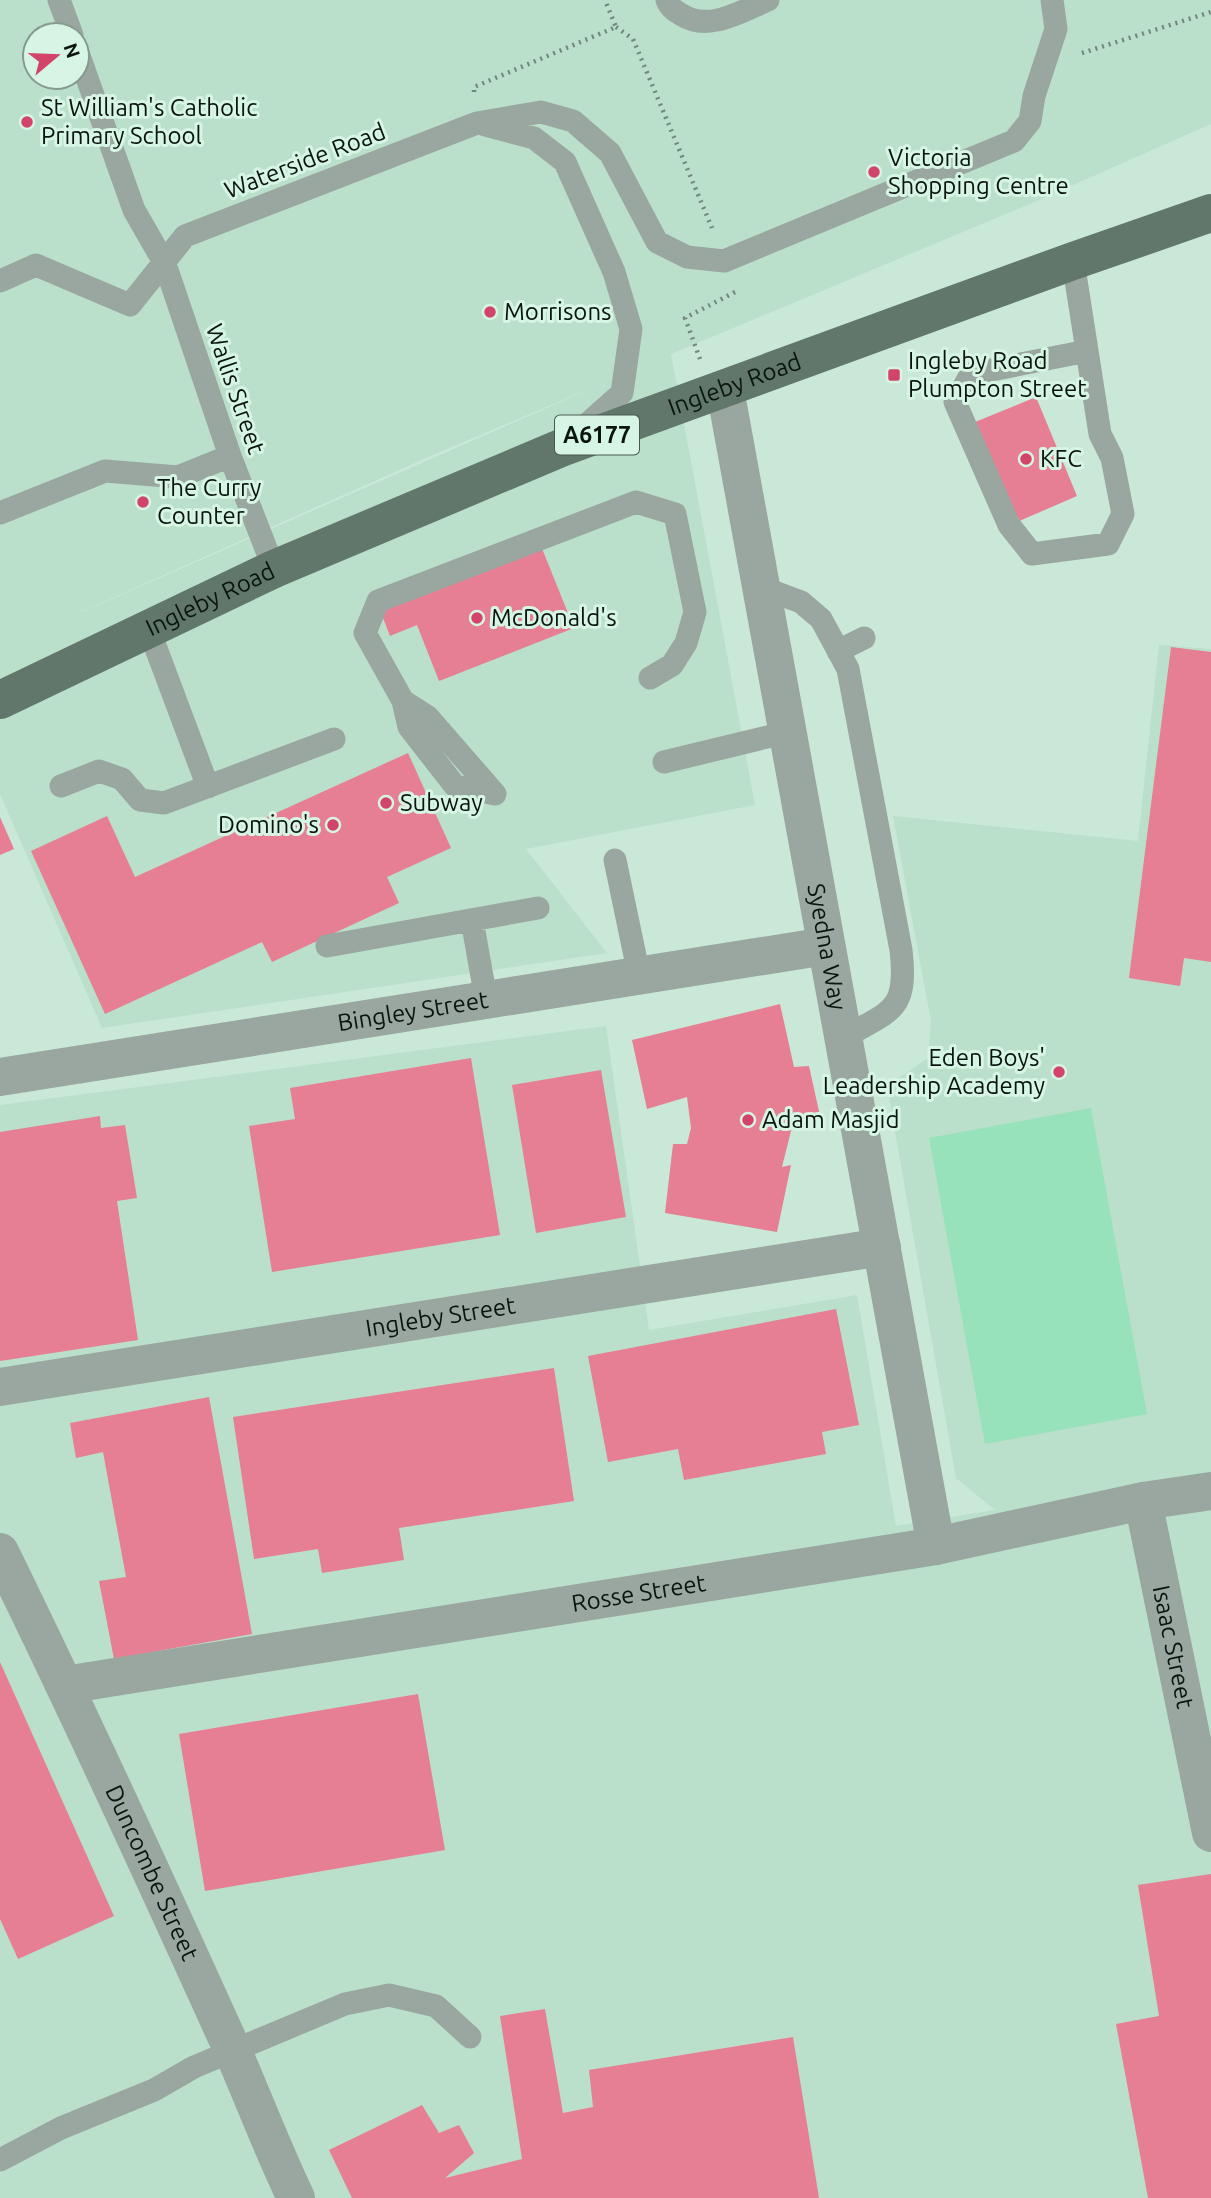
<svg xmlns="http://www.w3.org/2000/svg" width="1211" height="2198" font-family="Ubuntu,sans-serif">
<rect width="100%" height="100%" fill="#cae8d7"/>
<path fill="#badfca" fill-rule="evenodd" d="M0,0H1211V124L1037,201L671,354L755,805L526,849L607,953L102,1028L0,794ZM35,35H77V77H35ZM606,382L82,612H81L433,455Z
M1159,645L1211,649V2198H0V1105L606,1026L649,1330L857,1295L896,1526L995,1510L956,1478L887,1086L928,1058L931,1021L893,816L1138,841Z"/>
<path fill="#97e2bb" d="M1091,1108L1147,1414L985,1444L929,1138Z"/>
<path fill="#e67f93" d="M1036,397L1077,496L1017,522L975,422Z
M541,546L574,628L439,681L417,625L390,636L380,610Z
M1171,647L1211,652V962L1184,958L1180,986L1129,978Z
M408,753L451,848L387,877L399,903L272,962L262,942L105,1014L31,851L107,816L135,877Z
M0,817L14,849L0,855Z
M780,1004L794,1067L809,1066L820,1116L793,1123L782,1167L791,1165L777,1232L665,1213L673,1144H687L691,1128L687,1097L647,1109L632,1040Z
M471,1058L500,1235L272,1272L249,1126L295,1119L290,1088Z
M601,1070L626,1217L536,1233L512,1085Z
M100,1116L101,1128L125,1125L137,1198L117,1201L138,1340L0,1361V1132Z
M836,1309L859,1425L822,1432L826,1454L684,1480L678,1449L608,1462L588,1356Z
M554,1368L574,1501L399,1528L404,1560L322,1573L318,1549L254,1559L233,1417Z
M209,1397L252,1634L114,1659L99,1581L126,1577L103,1452L76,1458L70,1423Z
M0,1662L114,1916L18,1959L0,1919Z
M418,1694L445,1850L205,1891L179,1734Z
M1211,1874V2198H1148L1116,2024L1159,2016L1138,1885Z
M545,2009L563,2113L593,2107L589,2070L793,2037L819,2198H352L329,2150L422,2105L439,2133L459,2125L474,2153L445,2178L522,2159L500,2016Z"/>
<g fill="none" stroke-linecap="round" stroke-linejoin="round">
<path stroke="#72877b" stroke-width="4.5" stroke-dasharray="2 5" stroke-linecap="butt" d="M616,27L633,39L712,228
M1082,53L1211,12
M474,92V87L616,27L605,0
M700,359L685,318L735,292"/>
<path stroke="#9aa7a0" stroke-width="23" d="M59,0L72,35
M667,0C670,8 675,11 682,15C709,32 742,11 768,0
M77,50L134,210L165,264L230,456L274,569
M485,125L534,138L565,162L614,272L631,329L622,393L576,434
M1073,261L1100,434L1112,458L1123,514L1108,544L1032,554L1009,525L955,402L971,374L1087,351
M0,281L36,265L130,305L185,236L477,123L541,112L573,121L610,153L657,242L687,257L724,261L1014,141L1030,121L1034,96L1056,29L1052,0
M0,513L105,471L178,477L230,456
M761,587L801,602L821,619L848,669L901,950C908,1012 891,1010 843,1038
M148,627L208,787
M838,651L864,638
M403,701L428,717L495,794
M664,762L788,732
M61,786L99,771L122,779L140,800L164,803L334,739
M495,794L455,786L409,727L403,701L365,633L378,601L636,502L675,514L695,612L686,643L672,665L650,678
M615,860L639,975
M472,920L486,999
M327,946L538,908
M0,2160L61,2128L154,2090L194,2067L345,2004L389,1995L436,2006L470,2037"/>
<g stroke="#9aa7a0" stroke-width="38">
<path id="s1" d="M725,389L936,1546"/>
<path id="s2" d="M0,1077L826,946"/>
<path id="s3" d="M0,1387L882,1247"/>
<path id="s4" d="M1143,1501L1211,1833"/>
<path id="s5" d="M0,1552C80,1715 156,1881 231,2047C253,2097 272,2148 296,2198"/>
<path id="s6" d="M65,1685L936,1546L1143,1501L1211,1491"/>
</g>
<path stroke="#61776b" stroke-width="38" id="s7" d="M0,700L274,569L561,448L1073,261L1211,213"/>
</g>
<g fill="#d3446a" stroke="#d7f5e4" stroke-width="2.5">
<circle cx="27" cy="122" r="7"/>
<circle cx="874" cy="172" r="7"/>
<circle cx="490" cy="312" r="7"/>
<rect x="887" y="368" width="14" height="14" rx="3.5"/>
<circle cx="1026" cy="459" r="7"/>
<circle cx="143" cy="502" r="7"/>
<circle cx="477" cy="618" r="7"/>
<circle cx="386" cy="803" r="7"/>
<circle cx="333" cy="825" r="7"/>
<circle cx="1059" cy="1072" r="7"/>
<circle cx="748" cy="1120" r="7"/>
</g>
<g text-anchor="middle" stroke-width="6" stroke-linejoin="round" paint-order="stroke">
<rect fill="#d7f5e4" stroke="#48584f" stroke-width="2" x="555" y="415.5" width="84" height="39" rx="5"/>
<g font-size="23" font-weight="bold" fill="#0a150f">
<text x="597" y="443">A6177</text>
</g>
<g font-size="24" fill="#0a150f" stroke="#d7f5e4" text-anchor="start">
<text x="41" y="116">St William's Catholic<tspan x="41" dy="28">Primary School</tspan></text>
<text x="888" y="166">Victoria<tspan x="888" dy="28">Shopping Centre</tspan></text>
<text x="504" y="320">Morrisons</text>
<text x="908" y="369">Ingleby Road<tspan x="908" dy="28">Plumpton Street</tspan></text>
<text x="1040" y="467">KFC</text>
<text x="157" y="496">The Curry<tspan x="157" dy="28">Counter</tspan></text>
<text x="491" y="626">McDonald's</text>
<text x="400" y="811">Subway</text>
<text x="319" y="833" text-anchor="end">Domino's</text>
<text x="1045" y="1066" text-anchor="end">Eden Boys'<tspan x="1045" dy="28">Leadership Academy</tspan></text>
<text x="762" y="1128">Adam Masjid</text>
</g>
<g font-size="24" fill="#0a150f" stroke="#d7f5e4">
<text transform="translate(305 161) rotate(-21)" y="8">Waterside Road</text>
<text dy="8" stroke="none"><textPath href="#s7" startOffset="800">Ingleby Road</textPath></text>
<text transform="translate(235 389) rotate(71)" y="8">Wallis Street</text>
<text dy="8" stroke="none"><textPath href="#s7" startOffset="233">Ingleby Road</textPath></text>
<text dy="8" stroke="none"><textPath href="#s1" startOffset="567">Syedna Way</textPath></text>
<text dy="8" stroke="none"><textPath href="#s2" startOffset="418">Bingley Street</textPath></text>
<text dy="8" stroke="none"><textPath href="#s3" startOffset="446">Ingleby Street</textPath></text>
<text dy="8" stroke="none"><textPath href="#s6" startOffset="581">Rosse Street</textPath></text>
<text dy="8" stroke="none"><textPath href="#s4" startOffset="149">Isaac Street</textPath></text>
<text dy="8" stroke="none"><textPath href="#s5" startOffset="355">Duncombe Street</textPath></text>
</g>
</g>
<g transform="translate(56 56) rotate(71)"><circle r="33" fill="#d7f5e4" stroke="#859b8f" stroke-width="2"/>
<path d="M0-5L12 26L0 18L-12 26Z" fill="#d3446a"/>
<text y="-10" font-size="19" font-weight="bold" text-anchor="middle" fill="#0a150f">N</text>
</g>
</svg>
